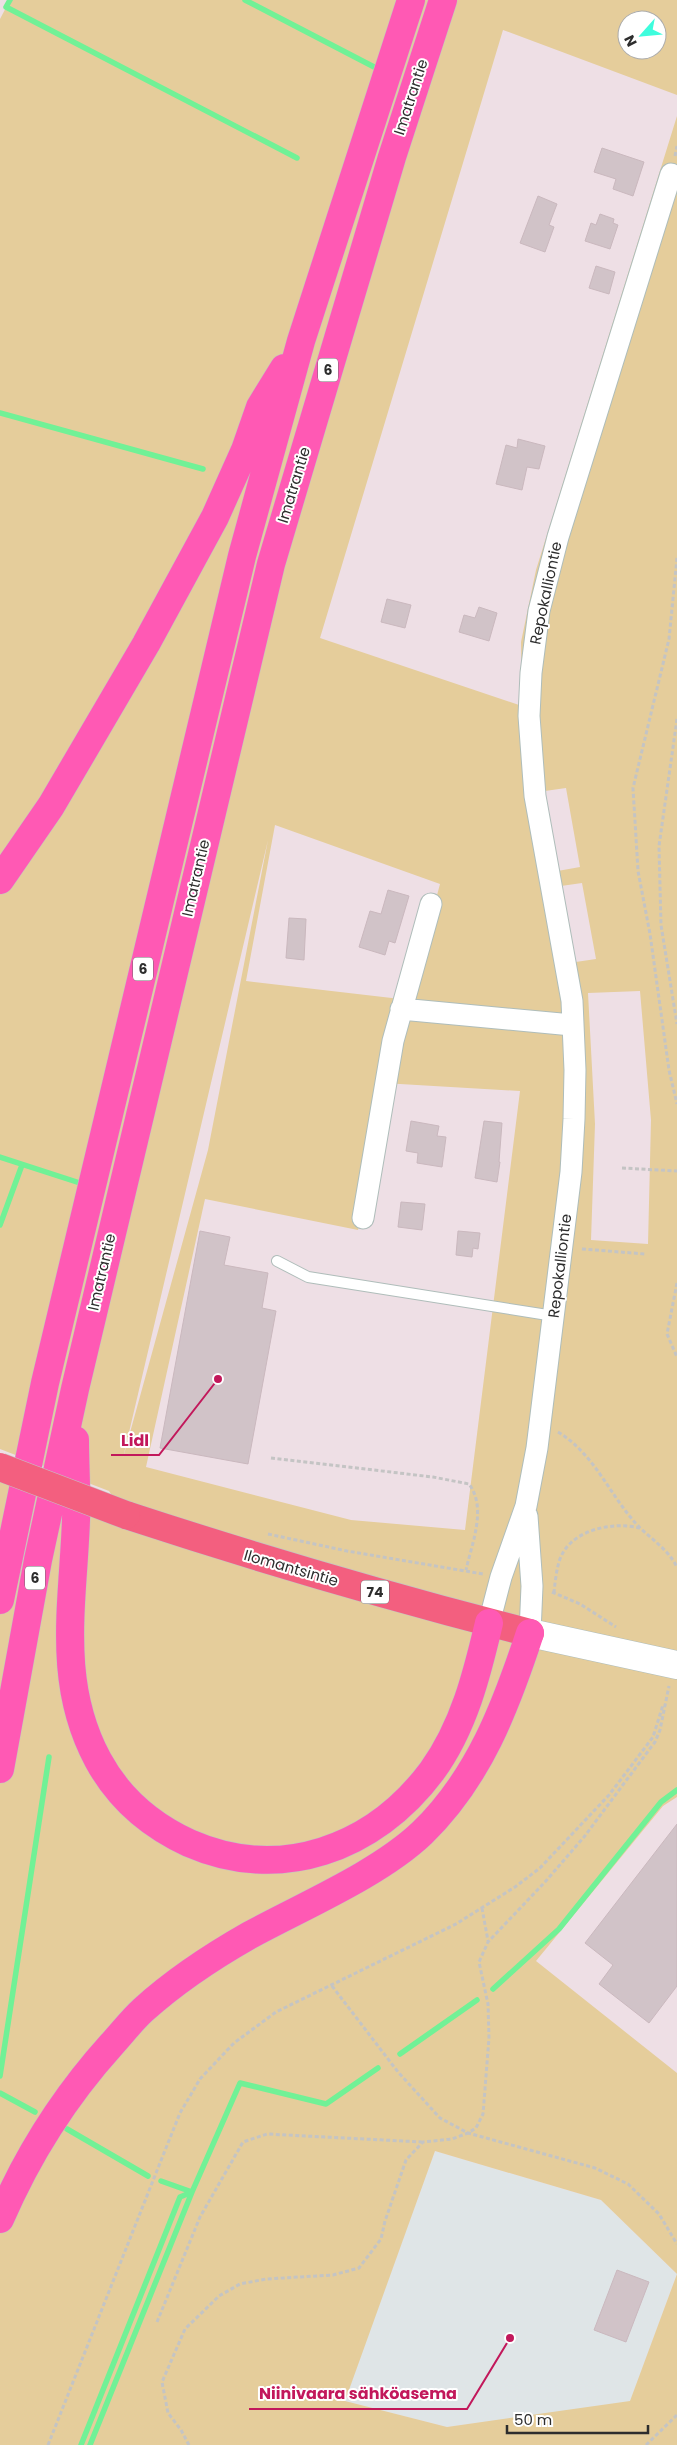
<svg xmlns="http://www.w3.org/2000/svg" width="677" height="2445" font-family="Poppins,sans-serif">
<rect width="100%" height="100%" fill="#eedfe5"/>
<path fill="#dfe5e7" d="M435,2151L601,2200L677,2274L630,2402L447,2427L344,2401Z"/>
<path fill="#e5cd9b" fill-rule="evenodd" d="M10,0H677V95L503,30L320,638L522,706L521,642L536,570L677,116V1658L419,1599L113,1497L109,1491L0,1449V19ZM627,20H657V50H627ZM566,788L580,867L552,872L538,792ZM275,825L440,884L409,1000L246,981ZM268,840L208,1150L123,1458ZM582,883L596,959L569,963L554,887ZM640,991L651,1120L648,1244L591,1240L595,1124L588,993ZM383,1083L520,1091L465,1530L351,1520L146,1467L205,1199L358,1230Z
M0,1480L69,1509L68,1694L144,1821L286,1864L414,1797L492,1631L677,1671V1797L663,1806L536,1961L677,2073V2445H0ZM435,2151L601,2200L677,2274L630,2401L447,2427L345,2401Z
M80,1511L482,1629L443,1741L386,1811L292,1852L200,1841L123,1786L79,1690Z"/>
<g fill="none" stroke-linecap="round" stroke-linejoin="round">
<path stroke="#71f196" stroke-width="5.5" d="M10,0L6,7L297,158
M245,0L378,69
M0,413L203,469
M0,1157L83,1184
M0,1225L22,1165
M493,1989L559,1929L661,1802L677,1790
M400,2054L477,2000
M0,2076L49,1757
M0,2093L35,2112
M67,2129L148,2176
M161,2181L192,2192
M81,2445L180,2197L192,2192
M90,2445L192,2192L240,2083L326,2104L378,2068"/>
</g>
<path fill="#d1c3c8" stroke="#cab8be" d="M602,148L644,162L633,196L613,189L616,179L594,172Z
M538,196L557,204L549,225L554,227L545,252L520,243Z
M600,214L614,219L613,223L618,225L610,249L585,241L591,223L596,225Z
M596,266L615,272L609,294L589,288Z
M518,439L545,446L539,469L527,467L522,490L496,484L506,445L517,448Z
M387,599L411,605L405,628L381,622Z
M479,607L497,613L489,641L459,632L464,615L475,618Z
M388,890L409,896L395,943L389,941L385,955L359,947L370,911L381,914Z
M289,918L306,919L304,960L286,958Z
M411,1121L439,1126L437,1136L446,1137L442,1167L417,1163L418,1153L406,1151Z
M484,1121L502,1123L499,1162H500L497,1182L475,1178Z
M401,1202L425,1204L422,1230L398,1227Z
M200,1231L230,1237L224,1265L268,1273L262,1308L276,1311L248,1464L160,1448Z
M458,1231L480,1233L478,1249L473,1248L472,1257L456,1255Z
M677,1824V1986L649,2023L599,1984L613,1965L585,1943Z
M617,2270L649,2282L626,2342L594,2330Z"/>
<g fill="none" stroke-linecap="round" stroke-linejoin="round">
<g stroke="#afbdba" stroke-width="12">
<path id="service" d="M277,1261L308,1277L554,1316"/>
</g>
<g stroke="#afbdba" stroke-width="23">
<path id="minor" d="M401,1009L572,1025
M363,1218L393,1041L431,904
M527,1516L532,1586L530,1633
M489,1623L501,1577L526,1506L537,1448L571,1172L574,1119L575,1070L572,1001L535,796L529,716L531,673L539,611L558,537L671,174"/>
</g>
<g stroke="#afbdba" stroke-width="29">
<path id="secondary" d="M530,1633L677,1665"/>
</g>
<g stroke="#c4c4c4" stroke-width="29">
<path id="primary" d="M126,1515C260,1559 394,1598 530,1633"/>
</g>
<g stroke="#c4c4c4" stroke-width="29">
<path id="motorway" d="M0,880L51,806L146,644L215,517L245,450L260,407L284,368
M75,1440C75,1467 77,1494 76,1520C73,1604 56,1682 98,1760C118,1797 150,1825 189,1843C280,1883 374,1849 432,1771C464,1727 477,1674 489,1623
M0,1600L45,1383L242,556L301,341L411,0
M0,1769L38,1560L75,1389L271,564L392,157L443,0
M0,2219C28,2154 65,2096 112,2044C122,2033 132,2020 143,2010C175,1981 213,1956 250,1935C303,1906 379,1874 422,1833C479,1778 506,1706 530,1633"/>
</g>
<path stroke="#c4c4c4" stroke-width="3" stroke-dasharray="4 2.5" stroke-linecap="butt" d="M675,156L677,146
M677,558L669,639L633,788L638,871L650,934L669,1070L677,1104
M677,719L659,846L661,925L677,1024
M622,1168L677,1171
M582,1249L645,1254
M677,1283L667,1334L677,1357
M558,1432C596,1455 610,1497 640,1528C653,1540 668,1550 677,1567
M271,1458L433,1477L469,1484C487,1508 472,1543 466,1570
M268,1534L347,1551L483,1574
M552,1592L580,1604L616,1627
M554,1593C555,1583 556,1572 559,1562C568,1530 612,1521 640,1528
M482,1908L488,1941
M332,1986L398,2072L440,2118L468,2133L595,2168L628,2184L659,2214L677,2244
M157,2322L200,2217L243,2142L267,2134L422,2142
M48,2445L162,2158L180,2113L200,2079L234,2043L276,2012L456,1924L515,1887L540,1868L609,1795L653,1737L663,1705
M189,2445L181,2430L168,2413L162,2382L185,2329L219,2296L240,2284L266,2279L333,2275L359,2268L381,2239L385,2221L406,2160L423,2142L452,2139L468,2133L476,2128L483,2114L489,2038L488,2004L479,1962L488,1942L545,1882L584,1837L655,1742L660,1730L669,1686
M646,2445L677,2415"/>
<use href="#service" stroke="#fff" stroke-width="10"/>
<use href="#minor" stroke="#fff" stroke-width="21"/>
<use href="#secondary" stroke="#fff" stroke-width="28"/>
<use href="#primary" stroke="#f35f7f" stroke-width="28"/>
<use href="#motorway" stroke="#ff59b4" stroke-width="28"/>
<g stroke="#c4c4c4" stroke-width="29" stroke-linecap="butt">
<path id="primary-bridge" d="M0,1467L126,1515"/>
</g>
<use href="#primary-bridge" stroke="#f35f7f" stroke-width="28"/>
</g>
<g text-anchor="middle" stroke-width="4" stroke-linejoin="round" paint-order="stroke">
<g fill="#fff" stroke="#6c6c6c" stroke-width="1">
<rect x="318" y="358.5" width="20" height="23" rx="4"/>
<rect x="133" y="957.5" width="20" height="23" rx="4"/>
<rect x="25" y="1566.5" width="20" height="23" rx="4"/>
<rect x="361" y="1580.5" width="28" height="23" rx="4"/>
</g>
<g font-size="14" font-weight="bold" fill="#2d2d2d">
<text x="328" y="375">6</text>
<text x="143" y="974">6</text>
<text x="35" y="1583">6</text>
<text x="375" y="1597">74</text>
</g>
<g font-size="15" fill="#2d2d2d" stroke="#fff">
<text transform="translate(411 97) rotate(-72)" y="5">Imatrantie</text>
<text transform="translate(294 485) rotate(-73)" y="5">Imatrantie</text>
<text transform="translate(546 593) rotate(-78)" y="5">Repokalliontie</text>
<text transform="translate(196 878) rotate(-77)" y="5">Imatrantie</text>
<text transform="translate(560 1266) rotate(-83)" y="5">Repokalliontie</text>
<text transform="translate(102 1272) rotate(-77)" y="5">Imatrantie</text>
<text transform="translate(291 1568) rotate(16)" y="5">Ilomantsintie</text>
</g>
</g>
<path fill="none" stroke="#c2185b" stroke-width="2" d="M218 1379L159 1455H111M510 2338L467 2409H249"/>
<g fill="#c2185b" stroke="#fff" stroke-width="2">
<circle cx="218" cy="1379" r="5"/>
<circle cx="510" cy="2338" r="5"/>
</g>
<g font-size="16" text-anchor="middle" font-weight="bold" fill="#c2185b" stroke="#fff" stroke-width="4" stroke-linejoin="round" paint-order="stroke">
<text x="135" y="1446">Lidl</text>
<text x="358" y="2399">Niinivaara sähköasema</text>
</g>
<g transform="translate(642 35) rotate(243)"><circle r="24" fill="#ffffff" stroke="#ababab"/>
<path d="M0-4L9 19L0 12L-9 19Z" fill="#3efddd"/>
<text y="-8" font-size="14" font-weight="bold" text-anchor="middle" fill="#2d2d2d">N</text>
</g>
<path d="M507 2425v8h141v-8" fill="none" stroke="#2d2d2d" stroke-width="2.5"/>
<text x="514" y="2425" font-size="15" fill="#2d2d2d" stroke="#ffffff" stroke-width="4" paint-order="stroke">50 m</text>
</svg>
